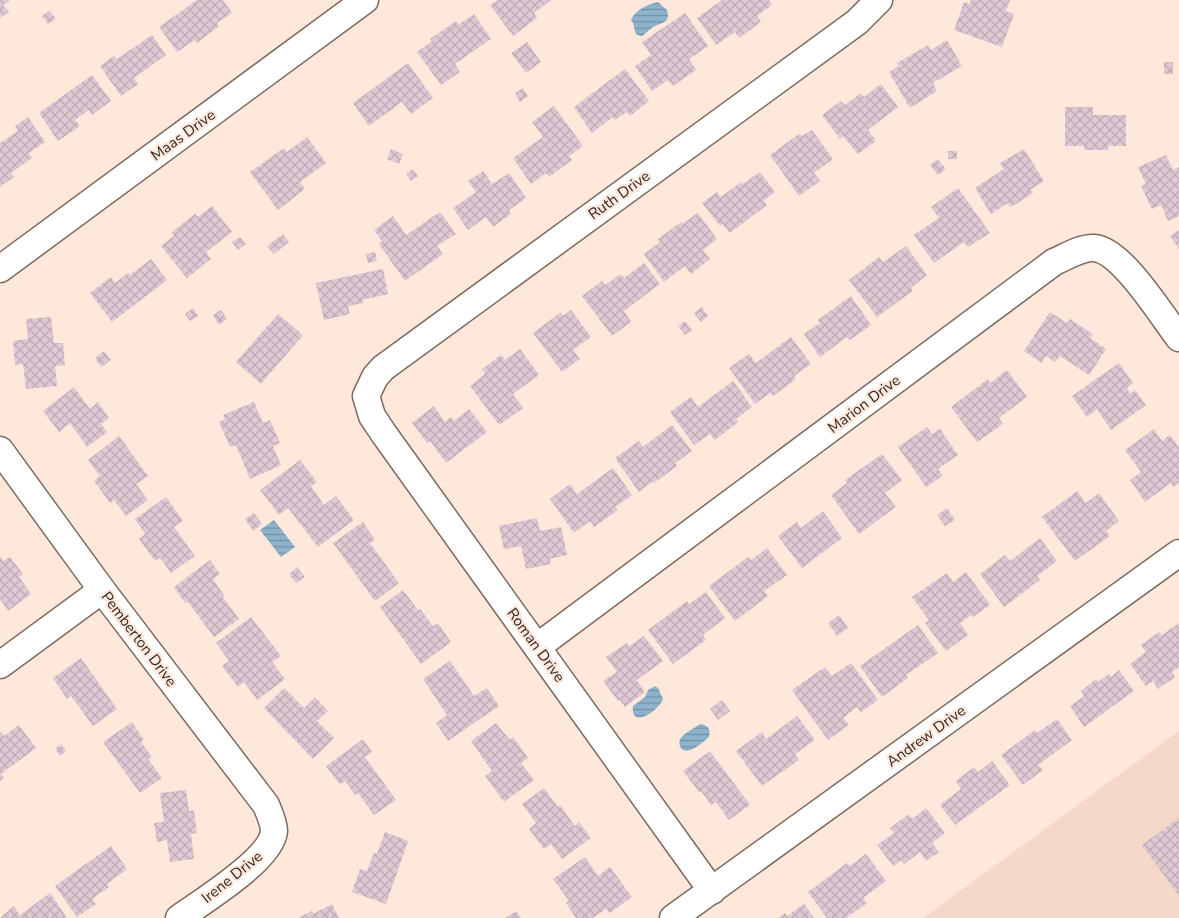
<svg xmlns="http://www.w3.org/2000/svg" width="1179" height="918" font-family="'Nunito Sans',sans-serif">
<defs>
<pattern id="water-rules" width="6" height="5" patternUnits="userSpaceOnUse" patternTransform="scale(1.25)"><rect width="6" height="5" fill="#8db2cb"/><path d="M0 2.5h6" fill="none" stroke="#7491a4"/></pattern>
<pattern id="building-cross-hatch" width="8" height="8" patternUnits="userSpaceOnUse" patternTransform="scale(1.25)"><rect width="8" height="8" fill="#dec8d3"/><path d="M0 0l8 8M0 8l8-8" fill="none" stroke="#bfacb5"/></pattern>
</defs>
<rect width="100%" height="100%" fill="#fee7db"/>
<path fill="#f5d8c9" d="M1179,731V918H923Z"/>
<path fill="url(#water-rules)" d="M658,2L667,10C671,24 661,22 653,27C649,30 646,33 642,36C631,35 637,26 631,20C635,10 648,4 658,2Z
M274,520L295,547L281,557L260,530Z
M655,686L658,688L663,699C659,711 630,730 633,706L645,697L648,690Z
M700,724C708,725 711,729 709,737C703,742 685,759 680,746C679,744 679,740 681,738C684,733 695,728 700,724Z"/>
<path fill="url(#building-cross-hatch)" d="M0,0H10L3,5L9,12L0,18Z
M197,0H223L232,13L217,23L219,26L197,43L195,40L177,52L159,27Z
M498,0H551L534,13L537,18L513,36L490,5Z
M722,0H769L772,5L757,16L761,22L739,38L735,32L716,45L697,18Z
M971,0H1010L1006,11L1014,14L1002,47L954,30L964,2L970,4Z
M50,11L56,19L48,24L42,16Z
M685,13L708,46L689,59L696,70L673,86L668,80L652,91L635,66L651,55L642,42Z
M474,14L491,39L455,64L460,72L441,85L417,52L432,41L430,39L456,21L458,25Z
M152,35L166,55L134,78L138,84L121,96L100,66L114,56L117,59Z
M947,40L962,66L933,83L937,91L910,108L889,72L899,66L897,63L928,45L931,50Z
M527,42L541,62L526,73L511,53Z
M1164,62H1173V74H1164Z
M408,63L433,98L411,114L402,102L369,126L353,103Z
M625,69L649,101L630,116L627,112L615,120L613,117L592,133L574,107Z
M92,75L111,101L92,115L89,110L75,120L80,126L58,141L39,113Z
M881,84L898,107L868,130L876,141L858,154L843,136L840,139L822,115L841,101L845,105L861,93L864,97Z
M523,88L528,96L520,102L515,93Z
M554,106L583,146L569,156L572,160L549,177L546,173L531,184L513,158L543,137L532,122Z
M1065,107H1093V115H1126V146H1108V150H1084V146H1065Z
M28,117L45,142L29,153L32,158L11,173L14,177L0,187V143L18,131L15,126Z
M812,130L833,159L814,173L820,181L799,196L770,155L799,134L802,136Z
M307,137L326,163L300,182L305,189L278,210L250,172L284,148L287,152Z
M391,149L403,154L399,164L387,159Z
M1024,149L1044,181L1030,190L1033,193L1011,207L1008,203L991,214L975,188L1004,169L1000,163Z
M948,151H957V159H948Z
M1166,155L1173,170L1179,167V216L1168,221L1161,205L1152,209L1141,186L1146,184L1138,167Z
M938,159L946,169L938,175L930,165Z
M413,169L418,176L411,181L406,174Z
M483,171L492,184L509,173L526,198L509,210L511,214L493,227L486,217L468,230L453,208L476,192L468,181Z
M760,172L775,192L763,201L767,205L730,233L722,224L720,226L702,203L717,192L721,197L741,182L743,184Z
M958,188L990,233L968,247L964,242L934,263L914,235L939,218L931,207Z
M212,206L232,232L206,252L211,259L187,278L161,246L174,236L172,232L195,214L198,217Z
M440,212L456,234L437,246L443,254L405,281L379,244L382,241L374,230L393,216L406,235Z
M698,213L717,239L703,250L710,259L691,274L685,266L664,282L644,254L660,242L658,239L681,222L682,224Z
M1179,230V249L1170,236Z
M283,234L289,242L274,254L267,246Z
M240,237L246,244L238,250L232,242Z
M906,246L927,275L911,288L913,291L877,317L849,280L879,257L883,262Z
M375,252L377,261L368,263L366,254Z
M151,259L167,280L112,322L90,293L111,277L115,283L128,273L130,275Z
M644,263L660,284L624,311L631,322L612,336L582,296L602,281L605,285L621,274L624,278Z
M383,269L388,294L362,300L363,303L348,306L350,314L324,320L316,283Z
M851,296L871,325L850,340L847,337L820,357L804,334L820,323L818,320Z
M702,307L708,316L701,322L694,313Z
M193,308L198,316L190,321L185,314Z
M221,310L227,319L219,325L213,315Z
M571,310L591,337L573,350L580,359L562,372L533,333L561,312L563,316Z
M1050,312L1067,323L1070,319L1093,334L1090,338L1106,349L1089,375L1060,356L1055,362L1046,356L1042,363L1024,351Z
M278,314L303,335L261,384L236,362Z
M51,317L54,343H63L65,365L55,366L57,386L26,389L23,364L15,365L13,341L28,339L26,319Z
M685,321L692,330L685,335L678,326Z
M791,337L811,364L794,376L796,379L773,396L770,393L755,404L729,368L749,354L756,363Z
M520,349L539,375L513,394L523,408L499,425L470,386L485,374L482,369L501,355L505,360Z
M104,351L111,360L101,367L95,358Z
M1119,363L1133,383L1127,388L1130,394L1135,390L1146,405L1111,430L1097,409L1087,417L1072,396Z
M1007,370L1027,397L999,418L1003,424L977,442L951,407L988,379L990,383Z
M733,381L752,407L736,419L738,422L715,440L710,434L694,445L670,412L691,397L698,407Z
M74,387L90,409L98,402L109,418L101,424L107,432L87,447L70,423L59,432L43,411Z
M254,402L263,423L270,420L280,443L273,446L281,465L250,479L236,445L230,447L219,422L225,419L223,415Z
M434,406L445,422L451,417L454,421L469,409L487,432L446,463L430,441L427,443L412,423Z
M672,425L692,451L675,463L677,466L654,483L653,481L639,492L615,458L639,441L643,447Z
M927,427L932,434L940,429L958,455L938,469L943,476L926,487L898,447Z
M1154,429L1162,441L1170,435L1179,447V482L1173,487L1171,483L1145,502L1130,480L1141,472L1125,450Z
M119,436L148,476L136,484L148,500L126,516L114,500L110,503L94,481L100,476L88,460Z
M882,454L902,480L885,493L896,507L859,534L831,495L847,483L845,480Z
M300,460L317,482L311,486L324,505L336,496L354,520L318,547L288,508L279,515L260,490Z
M613,468L632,495L615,507L618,510L594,527L590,521L574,533L550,499L570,484L577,494Z
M1077,491L1086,503L1099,493L1119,521L1106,531L1110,536L1075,561L1042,517Z
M166,497L183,521L174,527L195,556L171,573L160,558L155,561L139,539L145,534L135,519Z
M947,508L955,520L945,526L937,515Z
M823,511L842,538L802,568L778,536L797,522L801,528Z
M254,513L262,524L253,531L245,519Z
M537,518L540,531L561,527L567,555L550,559L551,564L526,569L521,546L504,549L499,526Z
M363,522L375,540L370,543L399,583L375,601L333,543Z
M1040,538L1057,561L1037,576L1040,580L1004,607L980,574L1005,555L1010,561Z
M767,548L787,575L764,591L768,596L735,621L709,586L748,557L751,560Z
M0,557L3,561L10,557L23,574L19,577L31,594L8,611L0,599Z
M210,560L220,574L213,579L224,595L223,597L239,619L214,637L188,602L185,603L174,587Z
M297,567L305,577L296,583L289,574Z
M966,572L990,605L973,617L971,615L960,623L968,635L946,651L925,623L929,620L912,597L947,573L953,582Z
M403,590L418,610L420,609L433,626L438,623L451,642L421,664L380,607Z
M706,592L725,618L703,635L706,640L673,664L648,630L687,601L689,604Z
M839,615L848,628L837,636L828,623Z
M251,617L281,656L272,662L285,679L257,700L244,682L238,687L222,666L229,661L216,643Z
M1179,623V667L1172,672L1175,677L1158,689L1153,681L1146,686L1130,664L1146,652L1141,645L1159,632L1162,635Z
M918,625L938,653L906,675L908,678L882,697L860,666Z
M644,636L663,661L637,680L645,692L625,707L620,700L618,701L603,681L617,672L606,657L627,643L629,646Z
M81,658L117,709L93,726L71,696L67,699L53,678Z
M450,661L474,696L487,688L499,706L448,741L436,723L447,715L423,679Z
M851,663L878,700L861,712L857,707L843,718L849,725L828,740L792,690L825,667L832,676Z
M1119,670L1134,691L1084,727L1070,706L1084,696L1081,691L1096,679L1098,682L1109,674L1111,677Z
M284,688L304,708L315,697L328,711L317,721L334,738L313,759L264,708Z
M722,700L730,711L718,720L710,709Z
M797,716L815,740L795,754L799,760L762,786L736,751L762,732L766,739Z
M1057,719L1072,740L1038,765L1043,770L1023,785L1001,755L1035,730L1037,733Z
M132,722L144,740L141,742L152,757L148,759L162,778L140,793L103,742Z
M496,723L510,740L513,737L528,758L521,763L534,780L504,802L485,776L492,771L471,741Z
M19,725L36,748L1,774L4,778L0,781V731L4,736Z
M363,739L372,752L365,757L396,800L374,815L358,793L355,795L345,781L340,785L326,766Z
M61,744L66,751L60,756L55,749Z
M710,751L750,805L729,820L716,802L711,805L701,791L699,792L683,771Z
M992,761L1010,785L955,825L940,805L961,789L956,781L974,767L978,772Z
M544,788L558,807L560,805L575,826L579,822L591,838L562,859L551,844L544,849L529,829L536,823L522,804Z
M186,790L189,811L194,810L197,833L191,834L194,859L170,862L167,840L157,842L154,823L164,822L160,793Z
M926,808L945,833L932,843L939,852L926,861L920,852L904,864L901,860L893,866L877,845L894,833L890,828L909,814L912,819Z
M1179,818V896L1142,845Z
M385,832L408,841L386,904L352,892L360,869L367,871L374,853L377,854Z
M111,846L127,869L107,884L109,887L92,899L96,904L77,917L55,886Z
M866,854L886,881L863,898L867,903L846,918H827L808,892L847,863L850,866Z
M585,857L598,876L610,867L632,897L610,913L606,909L593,918H576L566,903L569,901L553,879Z
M50,893L67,918H0L14,906L20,915Z
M332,904L339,918H298L312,911L313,914Z
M804,904L814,918H778L785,913L787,916Z
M516,911L521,918H505Z"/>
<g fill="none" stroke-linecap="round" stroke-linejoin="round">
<g stroke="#7d6a5f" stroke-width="29">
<path id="minor" d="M0,269L365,0
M0,450L102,590L266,805C269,812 274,823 274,831C272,859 203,901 179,918
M537,647L1054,262C1066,257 1081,247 1094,248C1122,250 1162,316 1179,338
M0,665L102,590
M712,891L384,434L372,416L366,396L375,377L383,368L857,22L879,0
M673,918L1179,553"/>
</g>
<use href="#minor" stroke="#fff" stroke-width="26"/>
</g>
<g text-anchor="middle" stroke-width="4.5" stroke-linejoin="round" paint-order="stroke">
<g font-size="15" fill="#302823" stroke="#fee7db">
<text transform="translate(183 135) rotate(-36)" y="5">Maas Drive</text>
<text transform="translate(619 195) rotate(-36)" y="5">Ruth Drive</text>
<text transform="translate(864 404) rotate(-37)" y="5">Marion Drive</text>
<text transform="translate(139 639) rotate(53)" y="5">Pemberton Drive</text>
<text transform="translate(536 645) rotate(54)" y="5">Roman Drive</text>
<text transform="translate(926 736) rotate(-36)" y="5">Andrew Drive</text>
<text transform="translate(232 877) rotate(-39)" y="5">Irene Drive</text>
</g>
</g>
</svg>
